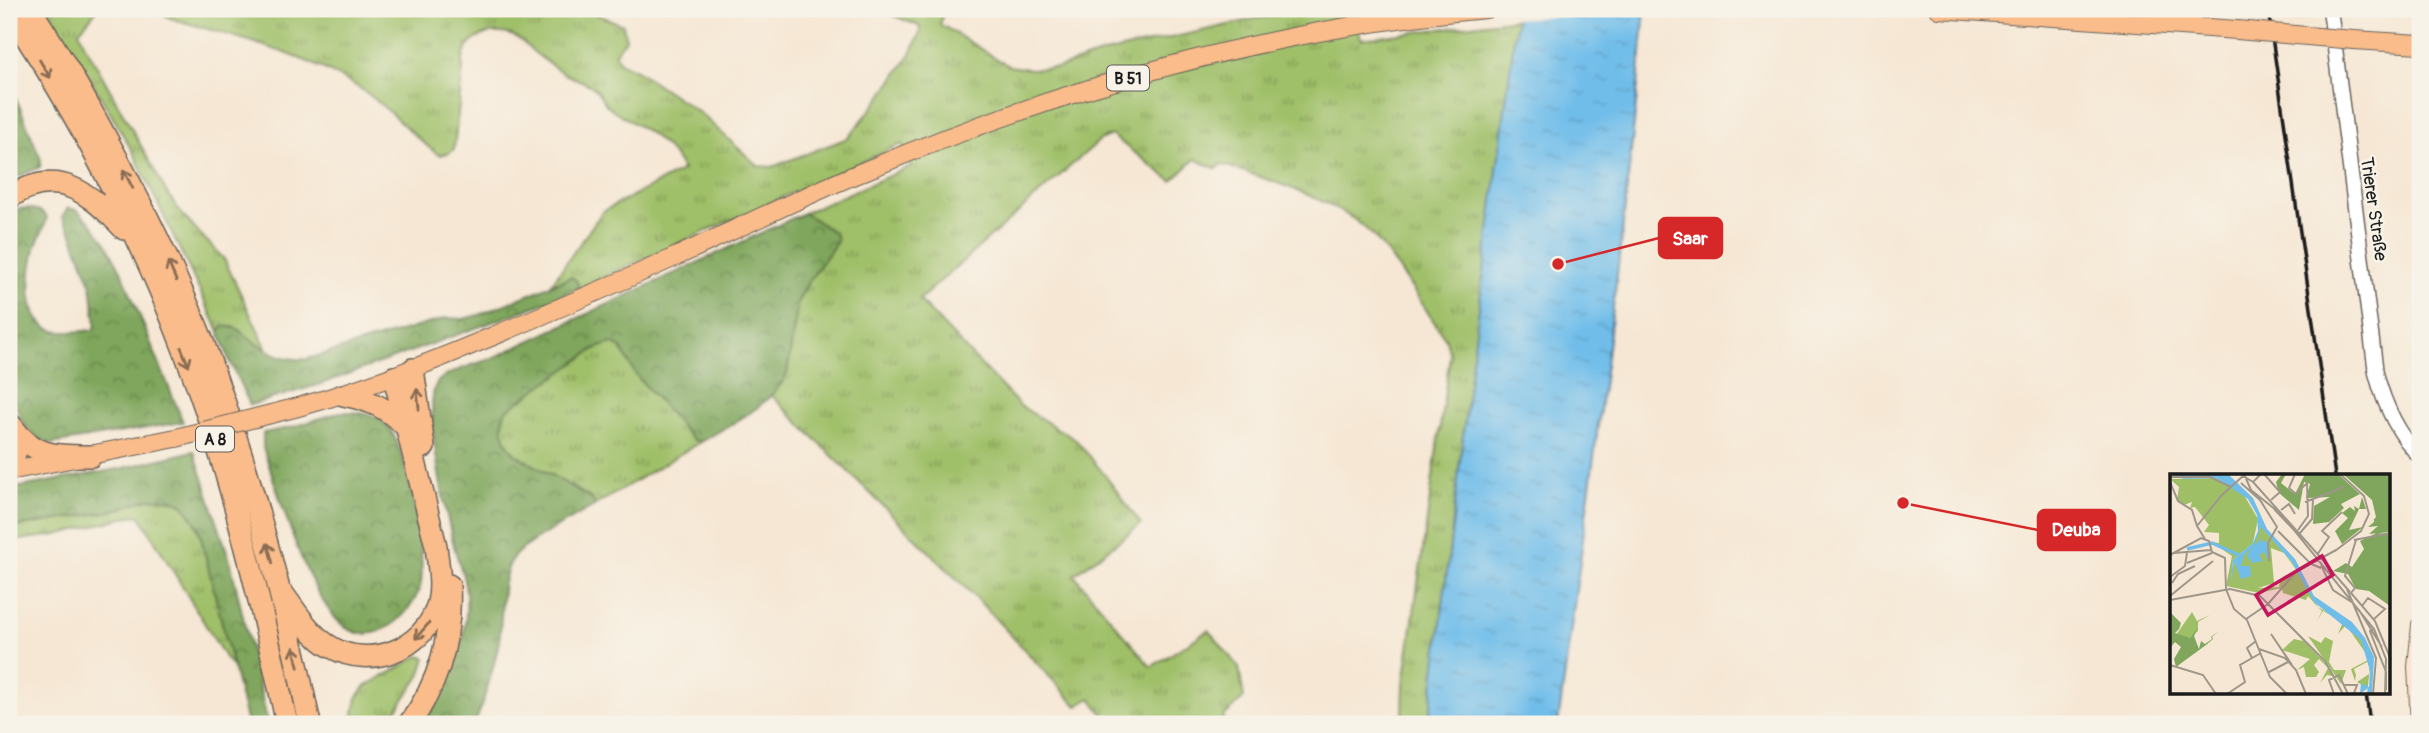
<svg xmlns="http://www.w3.org/2000/svg" width="2429" height="733" font-family="Pangolin,sans-serif">
<defs>
<pattern id="grass-tufts" width="24" height="20" patternUnits="userSpaceOnUse" patternTransform="scale(1.75)"><rect width="24" height="20" fill="#9fbf67"/><path d="M3 7l-1-3M5 7V3M7 7l1-3M15 17l-1-3M17 17v-4M19 17l1-3" fill="none" stroke="#819a54"/></pattern>
<pattern id="forest-crowns" width="20" height="18" patternUnits="userSpaceOnUse" patternTransform="scale(1.75)"><rect width="20" height="18" fill="#7fa65c"/><path d="M2 6a3 3 0 1 1 6 0M12 15a3 3 0 1 1 6 0" fill="none" stroke="#67864b"/></pattern>
<pattern id="water-ripples" width="26" height="14" patternUnits="userSpaceOnUse" patternTransform="scale(1.75)"><rect width="26" height="14" fill="#70bdea"/><path d="M2 4q2-2 4 0t4 0M15 11q2-2 4 0t4 0" fill="none" stroke="#60a2c8"/></pattern>
</defs>
<rect width="100%" height="100%" fill="#f7f3e8"/>
<filter id="ink" filterUnits="userSpaceOnUse"><feTurbulence type="fractalNoise" baseFrequency=".0143" numOctaves="2"/><feDisplacementMap in="SourceGraphic" scale="14" xChannelSelector="R" yChannelSelector="G"/><feConvolveMatrix kernelMatrix="1 2 1 2 8 2 1 2 1" color-interpolation-filters="sRGB"/></filter>
<filter id="wash" filterUnits="userSpaceOnUse"><feTurbulence type="fractalNoise" baseFrequency=".00686" numOctaves="4" result="noise"/><feDisplacementMap in="SourceGraphic" scale="28" xChannelSelector="R" yChannelSelector="G"/><feGaussianBlur stdDeviation="1.57" result="paint"/><feColorMatrix in="noise" values="0 0 0 0 0 0 0 0 0 0 0 0 0 0 0 0 0 1.4 0 .05"/><feComposite in="paint" operator="in"/></filter>
<g filter="url(#wash)">
<rect width="100%" height="100%" fill="#f6e7d4"/>
<path fill="url(#grass-tufts)" stroke="#5e6e42" stroke-width="2" d="M49,9H98L79,31L84,43L167,193L183,216L224,259L267,349L253,341L235,327H223L219,331L133,152Z
M155,9H584L623,25L626,39L614,54L621,63L638,71L701,114L758,166L772,167L848,138L881,97L912,52L921,30L919,26L885,12L887,9H944L940,24L1009,66L1030,69L1058,68L1104,53L1255,19L1308,9H1374V13L1356,16L1361,39L1518,19L1469,385L1429,724H1387L1403,714L1404,684L1450,355L1446,339C1422,306 1402,269 1375,238C1344,201 1267,180 1222,164L1217,169L1195,159L1172,181L1111,135L1100,140L919,300L1019,405L1076,440L1105,475L1141,524L1074,575L1151,667L1209,630L1239,668L1244,698L1223,717L1227,724H1110L1091,698L1077,706L979,601L771,395L782,383L798,301L807,284L837,241L835,233L804,213L912,166L902,144L579,288L576,280L571,277L551,284L603,211L683,170C668,140 637,126 610,108C602,103 601,94 594,88C585,81 575,79 565,74C556,69 547,62 539,56C530,50 523,40 514,36C488,26 460,40 463,69L454,149L449,153L439,155C412,136 388,107 361,89C302,52 236,38 170,18Z
M611,343L621,347L636,375L692,439L700,442L594,506V502L589,497L515,454L506,443L501,427L505,411L520,399L595,349Z
M148,499C160,499 175,498 185,506C204,522 226,637 233,667L226,659L140,516L134,515L57,535L9,541V528L112,511Z
M419,656L426,658L420,676L387,724H352L357,698L365,687Z"/>
<path fill="url(#forest-crowns)" stroke="#4e613c" stroke-width="2" d="M9,95L15,97L19,105L41,160L40,167L9,181Z
M28,208L40,211L47,217C45,230 36,240 34,253C29,277 24,323 55,331C67,334 81,331 94,330L96,324L91,284L72,234L62,216L68,208L77,210L90,222L107,244L122,273L183,422L51,444C21,435 15,407 9,379V217L15,209Z
M804,213L835,233L837,241L807,284L798,301L787,374C770,407 731,424 700,442L692,439L636,375L621,348L611,343L595,349L505,411C501,429 502,439 515,454L589,497L594,502V506C574,518 531,539 516,554C497,575 504,620 498,647C492,673 484,700 475,724H423C447,686 470,641 466,594C465,576 457,559 453,542C446,513 422,405 437,383C444,372 481,363 495,357Z
M571,277L576,280L579,288L553,300L321,384L250,405L230,362L219,331L223,326C240,327 240,333 253,341C270,353 286,361 307,359L447,318L463,319L479,315Z
M340,412C356,412 373,412 385,423C407,443 428,558 420,587C410,619 369,652 339,622C303,585 281,498 263,448V433L293,427Z
M194,451L230,561L268,724H247L198,526L183,504L170,499H148L112,511L9,528V489L123,468Z"/>
<path fill="url(#water-ripples)" stroke="#466c83" stroke-width="2" d="M1518,9H1645C1624,248 1590,486 1558,724H1429L1469,385Z"/>
<path fill="#f6e7d4" d="M1515,9H1648V11L1514,19Z"/>
</g>
<g filter="url(#ink)">
<g fill="none" stroke-linecap="round" stroke-linejoin="round">
<g stroke="#68635c" stroke-width="17">
<path id="tertiary" d="M2330,9L2376,373C2384,404 2398,434 2420,457"/>
</g>
<g stroke="#68635c" stroke-width="18">
<path id="secondary" d="M2419,724L2416,667L2420,625"/>
</g>
<g stroke="#68635c" stroke-width="20">
<path id="primary" d="M1939,9L2237,30
M2354,40L2420,44
M271,414C347,396 419,367 491,337C552,311 614,285 675,257C739,228 803,196 869,169C1061,88 1278,27 1486,9
M9,471L176,438"/>
</g>
<g stroke="#68635c" stroke-width="24">
<path id="motorway" d="M30,9C57,48 80,90 103,132C145,209 185,289 214,372C255,487 285,605 310,724
M9,11C101,148 174,303 222,461C248,548 268,636 287,724
M9,198C57,165 90,193 124,229
M413,369L424,447
M343,395C370,400 388,408 407,428
M12,426C34,457 56,456 91,456
M9,466L16,451L11,425
M284,595C298,614 311,636 331,647C370,670 424,649 437,606C443,587 438,565 436,546L394,377
M409,724C440,682 452,637 449,585"/>
</g>
<use href="#tertiary" stroke="#fff" stroke-width="14"/>
<use href="#secondary" stroke="#fde4d0" stroke-width="16"/>
<use href="#primary" stroke="#f9bc8a" stroke-width="18"/>
<use href="#motorway" stroke="#f9bc8a" stroke-width="21"/>
<path stroke="#1c1c1c" stroke-width="3.5" d="M2268,9L2335,476
M2366,693L2370,724"/>
<g stroke="#68635c" stroke-width="20" stroke-linecap="butt">
<path id="primary-bridge" d="M2237,30L2354,40
M176,438L271,414"/>
</g>
<use href="#primary-bridge" stroke="#f9bc8a" stroke-width="18"/>
</g>
<defs><path id="oneway-shaft" d="M-6 0H5M1.5-3L5.5 0L1.5 3" fill="none" stroke-width="1.6" stroke-linecap="round" stroke-linejoin="round" transform="scale(1.75)"/></defs>
<g stroke="#8a6c53">
<use href="#oneway-shaft" transform="translate(45 69) rotate(59)"/>
<use href="#oneway-shaft" transform="translate(128 179) rotate(-117)"/>
<use href="#oneway-shaft" transform="translate(172 271) rotate(-113)"/>
<use href="#oneway-shaft" transform="translate(185 357) rotate(68)"/>
<use href="#oneway-shaft" transform="translate(418 399) rotate(-96)"/>
<use href="#oneway-shaft" transform="translate(270 553) rotate(-105)"/>
<use href="#oneway-shaft" transform="translate(422 631) rotate(131)"/>
<use href="#oneway-shaft" transform="translate(296 657) rotate(-102)"/>
</g>
</g>
<g text-anchor="middle" stroke-width="5" stroke-linejoin="round" paint-order="stroke">
<g fill="#f7f3e8" stroke="#5e5c59" stroke-width="2">
<rect x="1107" y="65.5" width="42" height="25" rx="5"/>
<rect x="196" y="426.5" width="38" height="25" rx="5"/>
</g>
<g font-size="16" font-weight="bold" fill="#1c1c1c">
<text x="1128" y="84">B 51</text>
<text x="215" y="445">A 8</text>
</g>
<g font-size="18" fill="#1c1c1c" stroke="#f7f3e8">
<text transform="translate(2374 209) rotate(82)" y="6">Trierer Straße</text>
</g>
</g>
<g transform="translate(2170 474)">
<rect width="220" height="220" fill="#f6e7d4"/>
<path d="M46,4L74,21L88,45L83,69L63,86L61,109L63,91L83,72L91,52L122,88L148,133L178,151L185,158L191,166L197,179L200,193L197,220V214L187,208L199,200V187L184,195L186,201L185,207L181,195L198,186L197,181L176,151L168,160L173,148L153,137L147,147L152,137L145,130L138,122L136,126L113,119L112,114L89,119L56,112L62,82L41,68L49,69V59L34,58L39,51L25,33L20,34L22,28L14,31L7,26L9,13L0,5ZM101,74L114,79L127,97L110,106L109,113L88,114L104,109ZM22,138L27,147L40,141L28,148V157L20,164L6,161ZM115,147L158,192L165,203L169,212L163,202L157,201L150,209L158,194L149,185L144,191L149,198L146,203H136L134,193L127,196L140,185L112,176L124,165L133,167ZM138,162L151,169L155,163L163,167L159,188L164,196H176L171,210Z" fill="#9fbf67" fill-rule="evenodd"/>
<path d="M112,0H116L111,9L125,20L135,0H168L190,20L171,30L174,34L159,48L143,50L144,32L160,23L136,24L140,10L134,8L129,36L109,19L106,8ZM173,0H220V58L199,60L208,52L198,53L204,48V45L197,53L206,43L202,26ZM192,23L196,35H189L179,56L193,53L172,70L165,57L178,44L172,39L180,33L185,37L184,32L189,35ZM207,59L220,60V132L199,117L186,115L178,100L163,97L176,89L182,93L194,75L190,67ZM0,138L11,149L9,155L24,140L5,159L20,164L28,154L24,162L29,175L31,167L35,170L29,160L35,170L42,165L41,163L49,157L42,163L43,165L36,171L43,178L36,171L6,193L4,185L11,173L5,168L0,174Z" fill="#7fa65c"/>
<path d="M0,0H58L83,24L97,55L125,85L144,122L182,148L195,164L204,183L202,220H197L198,214L190,220L191,209L199,213L200,197L191,166L144,128L122,88L91,53L84,72L92,64L91,68L97,67L98,86L94,78L89,81L93,87L81,89L82,83L79,87L77,81L83,73L74,81L71,92H80L81,102L71,105L65,88L61,109L63,86L83,69L88,57L87,41L78,25L46,4L14,5Z" fill="#70bdea"/>
<path fill="none" stroke="#70bdea" stroke-width="3.5" d="M17,75L42,69L71,82"/>
<path fill="none" stroke="#9f968a" stroke-width="2" d="M74,0L81,16L111,40L204,155L216,185L215,220M91,0L83,8L160,94M94,0L110,18L101,26M125,0L119,14L126,20L137,9L138,42L128,56M0,3H40L61,13M0,8L8,27L22,36L27,52M71,9L90,26L107,53L98,69L99,87M135,28L174,13M104,35L124,56M111,36L119,30L125,40M108,57L141,90L151,94M130,59L142,45L143,25M35,65L27,52L51,22L73,2L83,8M184,66L221,59M186,66L175,102L185,114L181,119L205,147L221,186M165,77L191,57L199,40L194,22L170,0M4,79L41,76M0,81L31,64L39,67L42,78L55,84L56,115L64,135L77,146L100,203L117,220M147,81L159,63L152,57L172,38M17,89L42,79M151,91L163,116L183,129M160,95L180,118M0,103L15,92L17,79M2,109L8,100L25,92M177,115L206,184L203,220M0,122L43,87M0,126L60,115L90,122L155,187L173,220M192,132L198,124L215,135L204,145M189,136L212,173M76,145L98,130L126,98L166,76M204,155L200,157L216,198V216M101,160L122,191M89,175L115,184L126,196L136,220M82,184L77,174L86,167M0,191L33,201L46,220M99,198L118,188M174,211H187L184,219M57,220L75,208L70,191L91,179M164,220L159,206L169,201L178,220"/>
<path fill="#c2185b" fill-opacity="0.15" stroke="#c2185b" stroke-width="3.5" d="M152,82L163,101L98,141L86,121Z"/>
<rect width="220" height="220" fill="none" stroke="#1c1c1c" stroke-width="3.5"/>
</g>
<path fill="none" stroke="#d62828" stroke-width="2.5" d="M1558 264L1659 238M1903 503L2038 530"/>
<g fill="#d62828" stroke="#f7f3e8" stroke-width="2.5">
<circle cx="1558" cy="264" r="7"/>
<circle cx="1903" cy="503" r="7"/>
</g>
<g fill="#d62828" stroke="#d62828" stroke-width="2.5">
<rect x="1659" y="218" width="63" height="40" rx="7"/>
<rect x="2038" y="510" width="77" height="40" rx="7"/>
</g>
<g font-size="19" text-anchor="middle" font-weight="bold" fill="#fff">
<text x="1690" y="245">Saar</text>
<text x="2076" y="536">Deuba</text>
</g>
<rect width="2429" height="733" fill="none" stroke="#f7f3e8" stroke-width="35"/>
</svg>
